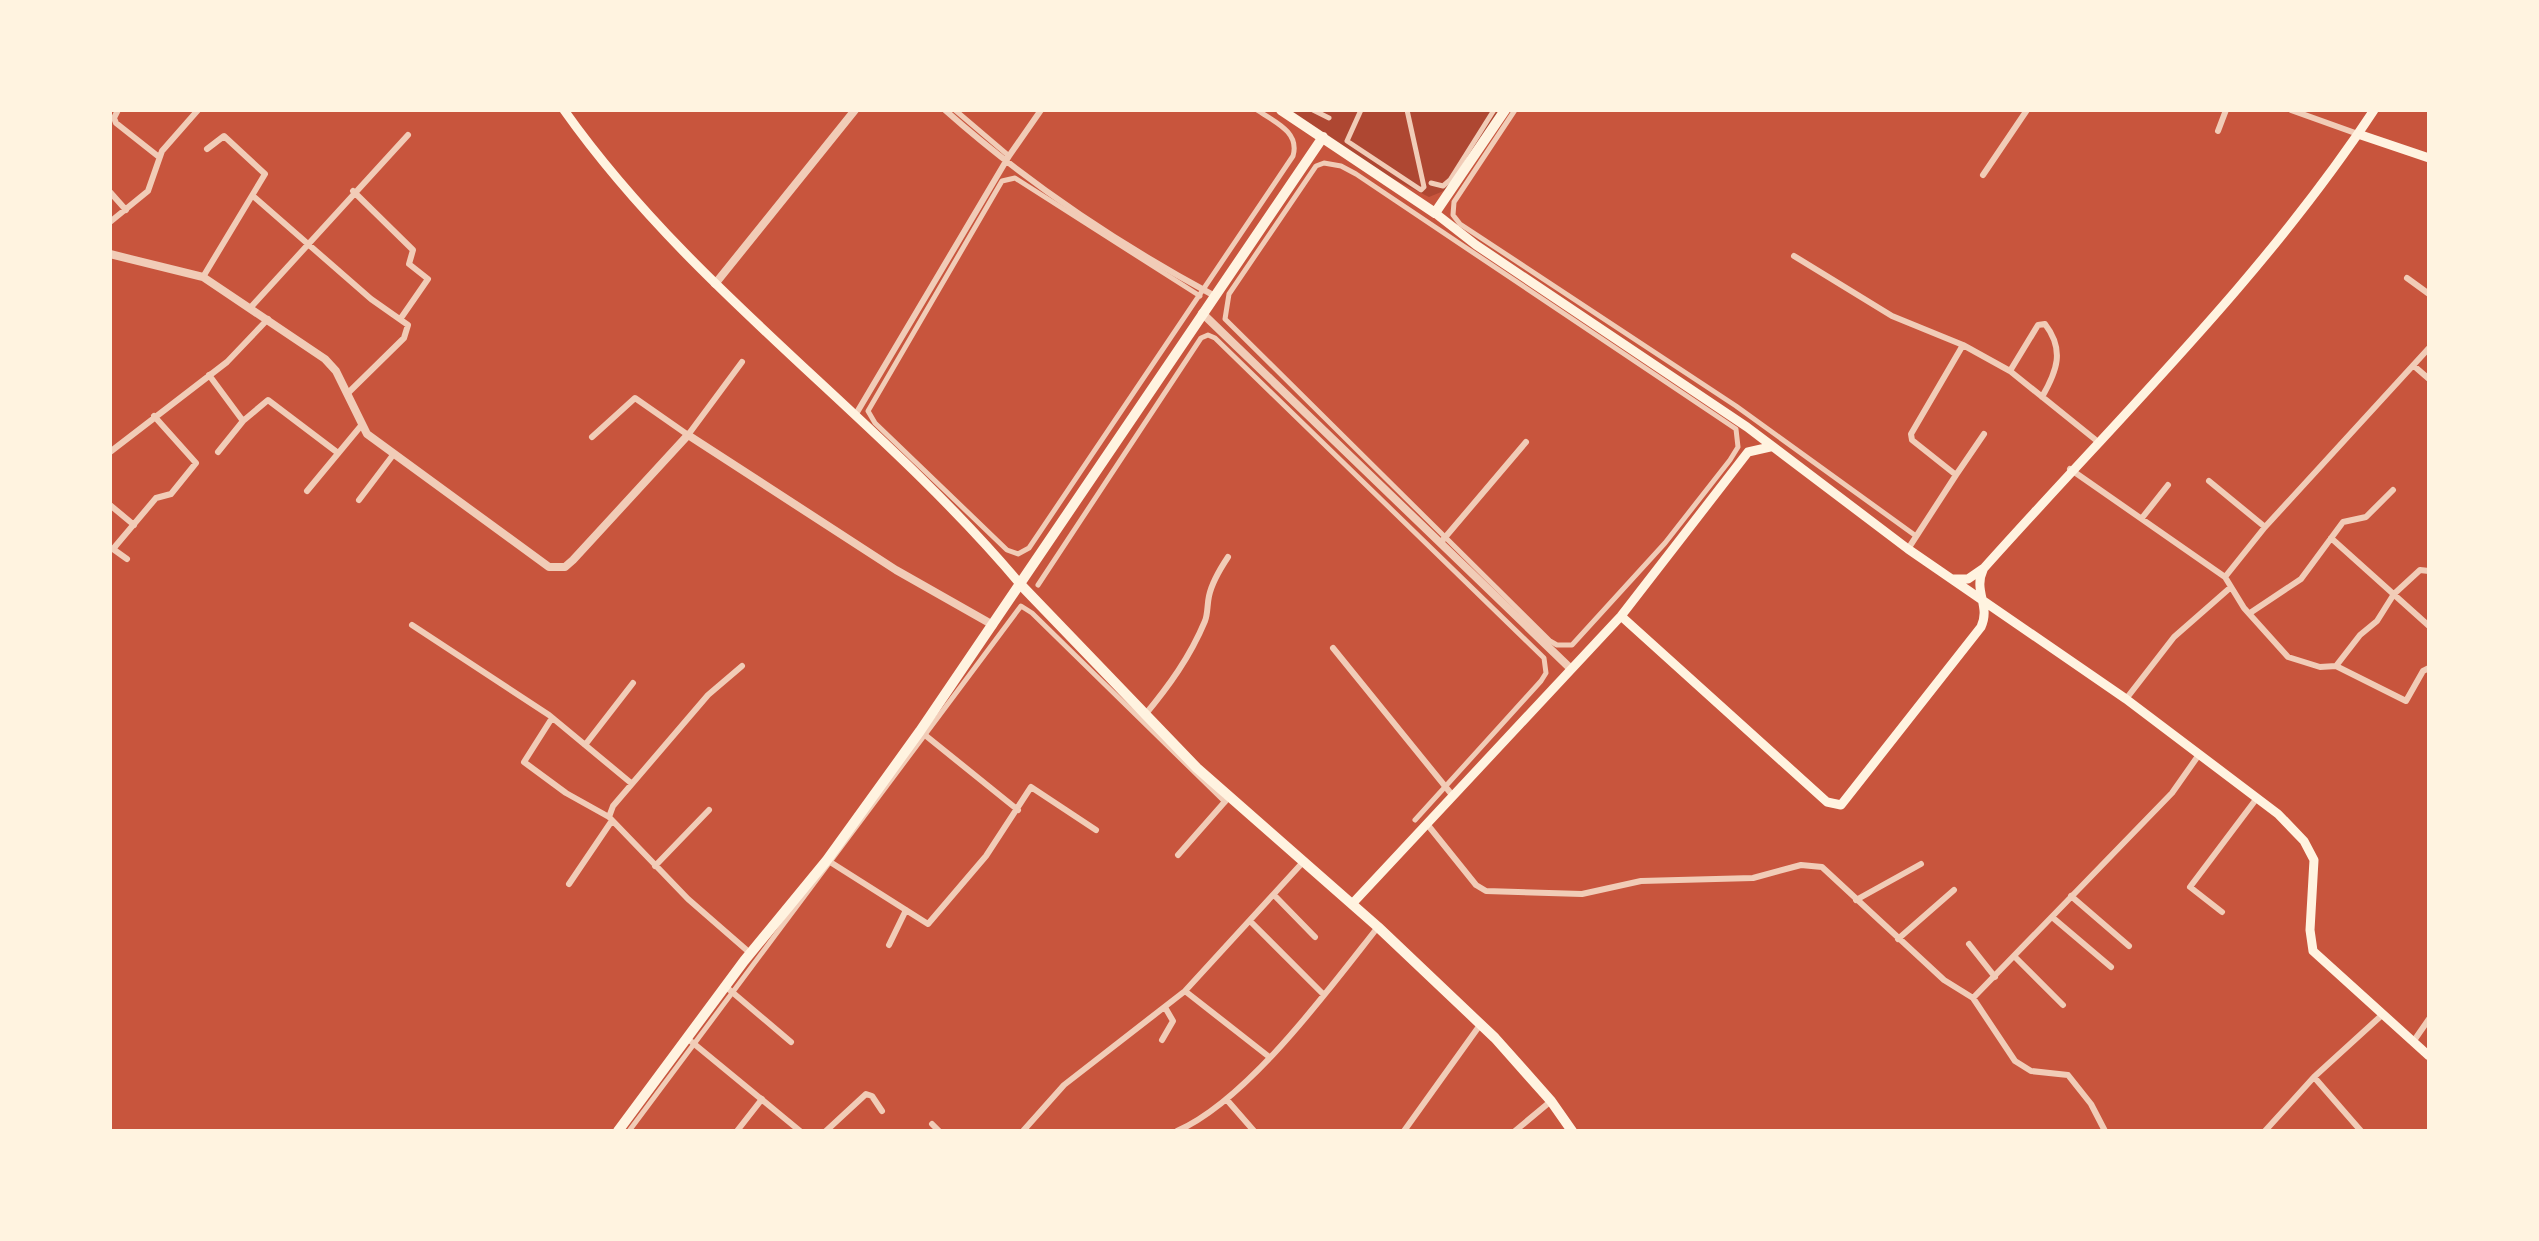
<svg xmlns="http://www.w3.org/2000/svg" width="2539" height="1241" font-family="Overpass,sans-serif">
<rect width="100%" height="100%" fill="#c8553d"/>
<path fill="#ae4732" d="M1289,110H1502L1446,190L1429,197L1381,173Z"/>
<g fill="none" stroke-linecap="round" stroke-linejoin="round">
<path stroke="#f1ccb7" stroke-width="5" d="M955,110L1009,156
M1313,110L1329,118
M1361,110L1347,141L1421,190L1424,187L1407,110
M1515,110L1454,202L1453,215L1460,224L1736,406L1916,536
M1324,163L1341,166L1356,174L1736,429L1738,447L1730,460L1665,543L1572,645H1557L1550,641L1225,319L1229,294L1316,166Z
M1431,183L1443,186L1450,180L1494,110
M1200,296L1015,178L1002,181L868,411L875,423L1007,550L1018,554L1029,548L1293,156C1300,132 1275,122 1257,110
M1038,585L1201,338L1208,335L1215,338L1544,658L1546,673L1541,681L1415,820
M629,1131L1021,606L1032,613L1225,802"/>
<path stroke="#f1ccb7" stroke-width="6" d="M118,110L114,118L116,123L159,157
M945,110C1026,182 1117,243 1213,295
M2291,110L2358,134
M2218,131L2226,110
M1983,175L2027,110
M353,191L413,250L409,264L428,279L401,318
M110,192L126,210
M253,196L371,299L408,325L404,338L347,394
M110,222L148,191L162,151L198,110
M1794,256L1892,316L1963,345L2010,371L2097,441
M203,277L265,174L224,136L207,149
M2407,278L2429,294
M251,307L408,135
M2414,366L2429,379
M2010,371L2038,325L2045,324C2065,350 2057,371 2042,397
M209,375L243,421
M856,414L1009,156L1041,110
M592,437L635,398L688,435L742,362
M110,452L227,362L268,319
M218,452L243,421L268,400L338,453
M2070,469L2225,577L2265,527L2429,348
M1956,475L1984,434
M2209,481L2265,527
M307,491L360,427
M359,500L393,455
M110,505L134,525
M2142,518L2168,485
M2331,538L2429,626
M1442,541L1526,442
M113,549L156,498L171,494L196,463L154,416
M113,549L127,559
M1908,549L1956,475L1912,440L1911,434L1963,345
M2225,577L2244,608L2288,657L2320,667L2336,666L2406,701L2423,671L2429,668
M2250,613L2301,579L2343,522L2366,517L2393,490
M412,625L549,715L631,783
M1333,648L1453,796
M742,666L708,695L613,806L609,817L688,899L750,953
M2336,666L2360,635L2377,621L2394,594L2420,570L2429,571
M2126,699L2174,637L2231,587
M1144,716C1169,686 1190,657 1205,621C1208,613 1207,605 1209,596C1212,582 1220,569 1228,557
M552,718L524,762L566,793L609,817
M920,731L1018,810
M585,745L633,683
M1427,824L1476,885L1486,891L1582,894L1641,881L1753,878L1801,865L1822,867L1944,980L1973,998L2015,1061L2031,1071L2068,1075L2091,1104L2105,1131
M1178,855L1229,797
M827,860L928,924L986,856L1031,787L1096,830
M655,866L709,810
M569,884L611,822
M1275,896L1315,937
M2071,896L2129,946
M1856,900L1921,864
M2222,912L2190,887L2257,798
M2052,917L2111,967
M1251,922L1324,995
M1898,939L1954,890
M1969,944L1995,977
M889,945L906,910
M2016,958L2063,1005
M725,986L791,1042
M1185,991L1268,1056
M1973,998L2172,793L2198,756
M687,1038L800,1131
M1162,1040L1173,1021L1166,1009
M2413,1042L2429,1019
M2314,1077L2361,1131
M1227,1100L1254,1131
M932,1124L939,1131
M737,1131L762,1099
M826,1131L866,1094L872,1096L882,1111
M1023,1131L1064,1085L1185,991L1304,861
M1177,1131C1248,1100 1329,989 1378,927
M1404,1131L1480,1025
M1515,1131L1551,1101
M2265,1131L2314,1077L2382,1015"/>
<path stroke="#f1ccb7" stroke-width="8" d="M110,254L203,277L325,359L336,371L367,434L549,567H565L573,560L688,435L896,570L993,625
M715,284L855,110
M1202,313L1570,668"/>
<path stroke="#fff3e0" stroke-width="9" d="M564,110C692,291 879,416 1021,585
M2358,134L2429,158
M1435,213L1476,245L1747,427L1908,549L2126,699L2278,814L2304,841L2314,860L2310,930L2313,951L2429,1056
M1953,579H1968L1984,568C2117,419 2264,277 2374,110
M1621,616L1827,802L1841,805L1981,627C1991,606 1973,591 1983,570
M1352,904L1621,616L1748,452L1770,447"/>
<path stroke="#fff3e0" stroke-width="10" d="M1021,585L1197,768L1378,927L1495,1038L1551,1101L1572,1131"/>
<path stroke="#fff3e0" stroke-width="10" d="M1281,110L1435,213L1505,110
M618,1131L744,961L827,860L920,731L1323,137"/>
</g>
<rect width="2539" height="1241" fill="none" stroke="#fff3e0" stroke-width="224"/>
</svg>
